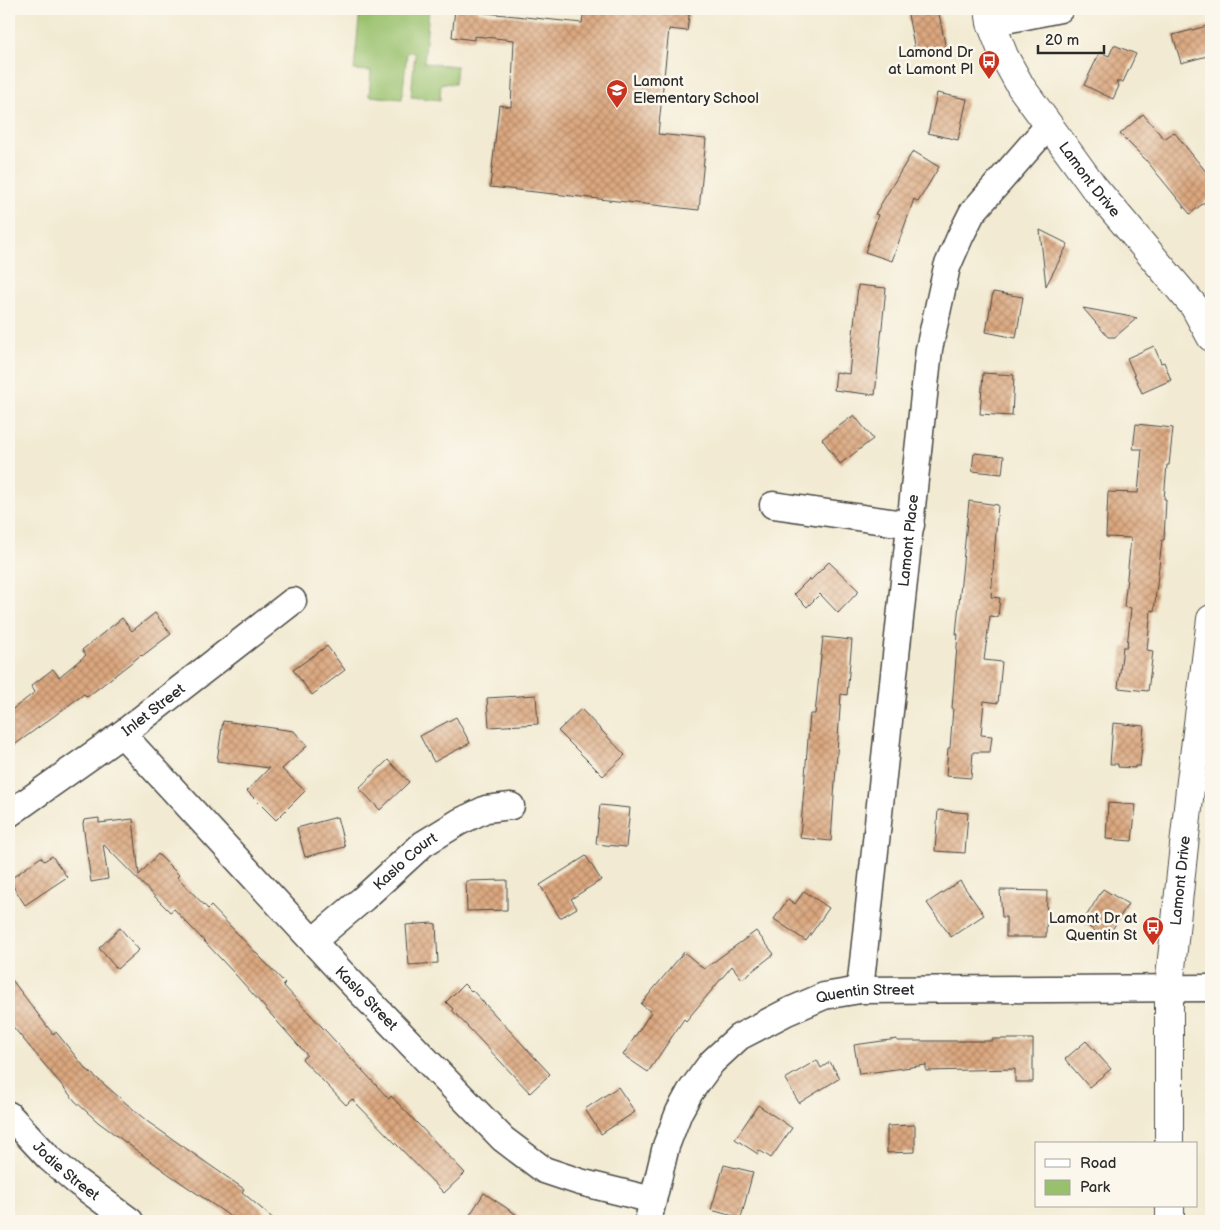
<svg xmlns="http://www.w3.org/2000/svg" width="1220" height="1230" font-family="'Balsamiq Sans',sans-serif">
<defs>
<pattern id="building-cross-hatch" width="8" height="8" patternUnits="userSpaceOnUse" patternTransform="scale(1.25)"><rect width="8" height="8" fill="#dba77f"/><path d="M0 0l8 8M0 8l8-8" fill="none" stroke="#b28868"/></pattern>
</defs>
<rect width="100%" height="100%" fill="#fbf7ec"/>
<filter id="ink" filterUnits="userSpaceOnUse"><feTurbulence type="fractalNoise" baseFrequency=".02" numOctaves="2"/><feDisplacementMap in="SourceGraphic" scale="10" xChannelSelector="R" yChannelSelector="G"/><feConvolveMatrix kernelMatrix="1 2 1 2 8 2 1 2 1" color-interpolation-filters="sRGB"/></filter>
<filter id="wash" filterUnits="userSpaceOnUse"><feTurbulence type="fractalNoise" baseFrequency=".0096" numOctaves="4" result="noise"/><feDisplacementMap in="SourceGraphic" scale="20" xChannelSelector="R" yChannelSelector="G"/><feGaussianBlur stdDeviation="1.12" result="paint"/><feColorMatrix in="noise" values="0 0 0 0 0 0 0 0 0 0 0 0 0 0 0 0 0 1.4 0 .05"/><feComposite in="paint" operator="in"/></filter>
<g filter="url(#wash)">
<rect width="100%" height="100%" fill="#f2ead2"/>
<path fill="#99c16d" stroke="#62764c" d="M360,9H429L424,63L457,66L455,84L441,83L440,100L411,97L415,53L407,52L402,99L369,96L371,71L354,70Z"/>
<g id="blocks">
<path fill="url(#building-cross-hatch)" d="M455,9H478L477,12L582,23L584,9H690L687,31L669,29L658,134L706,139L699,210L490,187L499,105L511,107L514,40L474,36V40L452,37Z
M938,9L946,49L916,55L908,15Z
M1211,25V55L1181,63L1173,35Z
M1114,45L1136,54L1123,82H1116L1119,86L1113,99L1084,85L1100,52L1109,56Z
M937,93L967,99L958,140L928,133Z
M1143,114L1164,139L1174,132L1211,178V197L1190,214L1146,160L1120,134Z
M913,151L939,167L918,202L914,199L892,261L865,252L878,215L875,214Z
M1040,230L1068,244L1046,286Z
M858,285L886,288L875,395L834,390L836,372L849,374Z
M993,292L1023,297L1016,338L986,332Z
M1083,308L1137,318L1115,337H1108Z
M1154,346L1161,363L1164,362L1171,380L1142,393L1127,358Z
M983,373L1014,375L1012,416L980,414Z
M854,415L873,439L840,464L822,439Z
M1136,424L1173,428L1169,465H1167L1164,499H1166L1164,540H1162L1154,611L1151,610L1147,650L1153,651L1148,691L1118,688L1123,647H1127L1131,608L1124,607L1131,538L1106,537L1108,492L1138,493L1142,449H1133Z
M974,453L1004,456L1002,474L972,471Z
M969,501L998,505L991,597L1000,598L998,617L990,616L984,660L1002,662L998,703L984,701L981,735L992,736L990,752H973L971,778L946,776L948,748H950L953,708H952L958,634H956Z
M829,562L859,591L838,613L820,594L807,607L794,594L809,579L811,580Z
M155,613L171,634L142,656L141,655L87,697L84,694L9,749V712L35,692L31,686L53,669L59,677L86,655L82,650L122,618L132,631Z
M823,637L852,640L847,695L841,694L831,841L800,838L810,714H815Z
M327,646L345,670L312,695L293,670Z
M536,695L538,724L489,727L487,698Z
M581,709L625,755L603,776L558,731Z
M456,717L470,743L434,762L420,736Z
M223,721L294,731L307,746L282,769L305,791L276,820L247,791L269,768L217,761Z
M1113,723L1144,726L1140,766H1135V768L1118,767V764H1110Z
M388,760L409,782L380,810L359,788Z
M1108,803L1136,805L1132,841L1106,839Z
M600,805L630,808L626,847L596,844Z
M938,810L968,813L965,853L935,851Z
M337,817L345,847L305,857L297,828Z
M99,818V823L133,819L139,875L158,854L179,875L177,877L208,909L211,906L285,983L283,985L389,1099L391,1096L465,1173L444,1193L353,1100L352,1099L346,1105L302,1059L307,1055L235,974L174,909L170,912L103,844L108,879L91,882L83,824L84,820Z
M52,856L67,877L25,905L9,880L41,857L44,861Z
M586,856L601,880L571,899L577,908L560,918L540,885Z
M507,880V910L467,911L466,881Z
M960,881L984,915L951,937L927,903Z
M1103,889L1128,904L1107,938L1082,923Z
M1000,890L1047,891L1046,937H1006V917H1002Z
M804,891L829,908L806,941L774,919L788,899L795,904Z
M432,923L436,924L438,963L409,965L406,925Z
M120,928L139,950L117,969L99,948Z
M756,931L774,954L742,979L732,966L686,1021L684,1019L648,1072L623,1055L651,1012L641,1004L684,952L704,969Z
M9,976L53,1034L56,1032L85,1068L148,1122L244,1189L242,1192L276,1221H237L170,1175L98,1122L75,1101L9,1022Z
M464,984L471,991L472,990L550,1074L530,1093L452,1010L453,1009L446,1002Z
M897,1039V1041H992V1039H1033V1082H1015V1069L926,1071V1065L859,1074L854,1045Z
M1086,1041L1111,1069L1089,1087L1065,1059Z
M817,1060L821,1068L830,1062L840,1078L799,1103L785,1079Z
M618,1087L635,1112L601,1134L585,1109Z
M758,1105L792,1128L771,1158L759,1150L758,1154L735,1139Z
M915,1125V1152L887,1153V1126Z
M724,1165L753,1172L741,1218L711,1210Z
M484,1193L526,1221H466Z"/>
</g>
</g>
<g filter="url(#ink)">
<use href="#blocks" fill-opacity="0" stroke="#494844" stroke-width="1"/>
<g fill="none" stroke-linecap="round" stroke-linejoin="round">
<g stroke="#494844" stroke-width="29">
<g id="street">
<path d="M991,23L1060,9"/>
<path d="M773,505L911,525"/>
<path id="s1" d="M122,734L341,972L503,1139L544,1170L580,1182L653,1200"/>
<path id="s2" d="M9,814L122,734L293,601"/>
<path id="s3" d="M313,941L364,898L423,844L459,822L486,809L511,806"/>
<path id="s4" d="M860,990L929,349L947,267L960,237L972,213L1048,126"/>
<path id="s5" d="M9,1115L49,1158L76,1181L130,1221"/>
<path id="s6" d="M648,1221L666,1146L679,1112L690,1092L712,1062L739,1037L787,1012L824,996L860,990L1211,988"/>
</g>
</g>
<g stroke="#494844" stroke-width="30">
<g id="secondary">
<path id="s7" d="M989,9L991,23L1004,56L1021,87L1093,186L1194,306L1211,337"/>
<path id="s8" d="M1169,1144V987L1190,789L1211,619"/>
<path d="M1170,1206V1221"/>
</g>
</g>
<use href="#street" stroke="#fff" stroke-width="26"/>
<use href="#secondary" stroke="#fff" stroke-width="28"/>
</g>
</g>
<defs>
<g id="bus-pin" transform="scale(1.125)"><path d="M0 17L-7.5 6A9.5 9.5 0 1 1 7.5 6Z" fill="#c8321e" stroke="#fbf7ec"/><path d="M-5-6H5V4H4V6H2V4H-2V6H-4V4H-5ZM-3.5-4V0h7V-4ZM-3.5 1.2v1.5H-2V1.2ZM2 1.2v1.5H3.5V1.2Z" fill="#fff"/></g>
<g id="school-pin" transform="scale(1.125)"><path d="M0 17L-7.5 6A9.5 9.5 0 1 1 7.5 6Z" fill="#c8321e" stroke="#fbf7ec"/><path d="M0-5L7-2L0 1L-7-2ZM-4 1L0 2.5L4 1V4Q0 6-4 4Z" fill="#fff"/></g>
</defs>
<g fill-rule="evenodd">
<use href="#bus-pin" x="989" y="61"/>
<use href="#school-pin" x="617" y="90"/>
<use href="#bus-pin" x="1153" y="927"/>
</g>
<g text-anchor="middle" stroke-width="5" stroke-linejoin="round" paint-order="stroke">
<g font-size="15" fill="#2b2b2b" stroke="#fbf7ec" text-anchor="end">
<text x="973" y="57">Lamond Dr<tspan x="973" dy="17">at Lamont Pl</tspan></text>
<text x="633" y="86" text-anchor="start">Lamont<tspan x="633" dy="17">Elementary School</tspan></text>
<text x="1137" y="923">Lamont Dr at<tspan x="1137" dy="17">Quentin St</tspan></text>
</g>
<g font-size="15" fill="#2b2b2b" stroke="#fbf7ec">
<text dy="5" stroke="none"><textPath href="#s7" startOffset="200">Lamont Drive</textPath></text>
<text dy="5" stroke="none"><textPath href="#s4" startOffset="452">Lamont Place</textPath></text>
<text dy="5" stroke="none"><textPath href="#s2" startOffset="178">Inlet Street</textPath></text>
<text dy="5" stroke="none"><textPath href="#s3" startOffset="122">Kaslo Court</textPath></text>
<text dy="5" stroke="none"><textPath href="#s8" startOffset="264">Lamont Drive</textPath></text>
<text dy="5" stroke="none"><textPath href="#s6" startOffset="346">Quentin Street</textPath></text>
<text dy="5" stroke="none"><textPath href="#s1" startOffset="360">Kaslo Street</textPath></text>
<text dy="5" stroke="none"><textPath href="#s5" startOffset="80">Jodie Street</textPath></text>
</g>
</g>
<rect width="1220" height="1230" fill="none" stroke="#fbf7ec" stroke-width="30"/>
<rect x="1035" y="1142" width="162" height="65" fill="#fbf7ec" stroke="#a8a59f"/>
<rect x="1045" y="1159" width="25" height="8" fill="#ffffff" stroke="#a8a59f"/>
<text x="1080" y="1168" font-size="15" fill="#2b2b2b">Road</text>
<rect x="1045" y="1180" width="25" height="15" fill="#99c16d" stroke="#a8a59f"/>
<text x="1080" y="1192" font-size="15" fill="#2b2b2b">Park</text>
<path d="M1038 45v8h66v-8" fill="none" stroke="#2b2b2b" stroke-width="2.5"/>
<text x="1045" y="45" font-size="15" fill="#2b2b2b" stroke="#fbf7ec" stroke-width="4" paint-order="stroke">20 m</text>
</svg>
